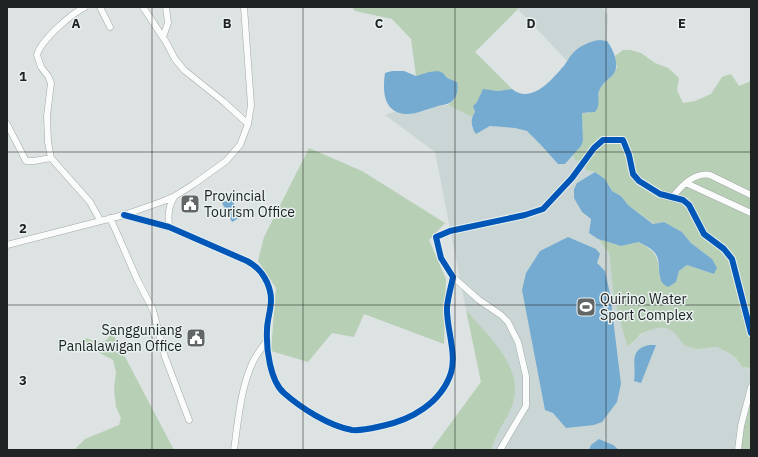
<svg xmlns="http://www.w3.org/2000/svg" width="758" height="457" font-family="'IBM Plex Sans',sans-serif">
<rect width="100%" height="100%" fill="#dde2e2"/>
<path fill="#cad6d5" d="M516,7H602L608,15L607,41L600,40L585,44L572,54L567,61Z
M448,105L472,117V128L482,131L490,126L515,128L527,131L540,144L558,164H565L573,154L575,160L584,162L586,170L595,172L577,183L582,212L591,219L589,233L598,239L609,253L614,298L627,346L632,344L637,338L648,330L662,327L669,328L680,338L685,346L697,349L717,347L729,353L736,358L742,367L751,369V387L738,450H491L500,429L501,351L466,310L435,152L385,115L396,111L408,114L424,111L437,106Z"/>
<path fill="#b7d0b5" d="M352,7H516L518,9L475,52L512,89L498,91L483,90L477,102L473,106L475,112L472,117L448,105L455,99L457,82L446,78L443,73L422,75L416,76L411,39L392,19L355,11Z
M623,50H630L641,53L655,63L668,68L679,78L677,90L683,103L695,101L711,94L722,77L731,74L739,86L751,81V368L742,367L736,358L729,353L717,347L697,349L685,346C677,337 673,326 659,328C652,329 646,331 641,334C636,338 633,344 627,346L614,298L609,253L598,239L621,246L639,242C658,253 658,257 660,279L676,282L679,271L687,265L714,274L712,259L691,243L682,232L664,222L654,224L628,205L621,196L612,191L605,179L595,172L586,170L584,162L575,160L573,154L581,146L583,141L582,113H590L599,95V89L613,74L617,67L615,56Z
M309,148L362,171L445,223L429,240L446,279L444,344L364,314L354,337L332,333L308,362L271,351L276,288L258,261L264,237Z
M466,310C488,336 528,370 511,408C509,415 504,421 501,427C497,435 494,442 491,450H431L481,382Z
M112,332L174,450H74L85,439L119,425L121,418L116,407L114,389L116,372L113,360L98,352H78V343L86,338C98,343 106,345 112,332Z
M751,387V450H738Z"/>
<path fill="#76abd1" d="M600,40L607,41C614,51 621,66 612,76C607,80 601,85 599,91C597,98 601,105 595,112L582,113L583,141L581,146L565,164H558L540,144L527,131L515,128L490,126L476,134C471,127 470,119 475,112L473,106L477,102L483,89L498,91L512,89C530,104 550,82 561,69C566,65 568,58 572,54C579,46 590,41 600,40Z
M392,71H404L416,76L429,72L438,71L443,73L447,78L457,82C458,87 458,95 454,99C449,106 442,104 435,107C427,109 417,114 408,114C384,114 382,92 385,73Z
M595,172L605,179L612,191L621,196L628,205L653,224L664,222L682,232L691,243L712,259L717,268L714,274L687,265L679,271L676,282L668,287C654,281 663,263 655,253C651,248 644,245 639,242L621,246L598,239L589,233L591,219L582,212L574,198V189L577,183Z
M231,198L241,217L232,222L222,203Z
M568,237L596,249L600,254L597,263L605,271L610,294L621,384L617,402L602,422L594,425L566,428L553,413L545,410L522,290L526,273L540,251Z
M650,345H656L641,383L634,381C637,366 627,349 650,345Z
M599,439L613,445L619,450H589L591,445Z"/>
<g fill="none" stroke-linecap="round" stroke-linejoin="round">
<g stroke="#a3a7a7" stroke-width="7">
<path id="minor" d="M85,7C71,14 41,40 37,55L41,67L48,76L51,83L47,116L48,142L51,158L90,202L100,220
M100,7L110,27
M143,7L166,42L175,59L184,70L224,102L248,124
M163,37L168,23L166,7
M7,124L26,161H34L51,158
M686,183L751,213
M672,198C681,186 694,172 710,175L751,195
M124,215L169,227L247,261C261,268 271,284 271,300C271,310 267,320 267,330C266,348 270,381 284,393C301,408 329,426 352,430C362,431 373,428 382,426C411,420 441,403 451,373C457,353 446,327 447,307C448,297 451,287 453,277L441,258L436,237L450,231L525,215L543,209L572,178L594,148L603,140H623L629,155L633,174L639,181L660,194L683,200L689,205L704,234L724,249L732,259L751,333
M110,218L116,231L137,279L153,310L165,357L189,420
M169,227C168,216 168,206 175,196
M7,245L124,215L161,202L175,196L194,184L226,161L240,145L248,124L251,105L244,7
M453,277L479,300L501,315L508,322L518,342L526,376V406L500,450
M234,450C238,422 240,391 252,364C255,356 262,348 267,340
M738,450L741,426L751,387"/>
</g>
<use href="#minor" stroke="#fafbfb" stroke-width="6"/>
<g stroke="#e9f1f0" stroke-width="8">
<path id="cycleway" d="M124,215L169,227L247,261C261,268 271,284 271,300C271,310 267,320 267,330C266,348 270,381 284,393C301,408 329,426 352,430C362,431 373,428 382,426C411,420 441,403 451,373C457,353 446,327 447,307C448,297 451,287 453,277L441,258L436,237L450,231L525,215L543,209L572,178L594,148L603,140H623L629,155L633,174L639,181L660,194L683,200L689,205L704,234L724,249L732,259L751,333"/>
</g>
<use href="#cycleway" stroke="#0057b8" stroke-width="6"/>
</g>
<path fill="none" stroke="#202323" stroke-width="1" stroke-opacity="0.55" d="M152,7V450M303,7V450M455,7V450M606,7V450M7,152H751M7,305H751"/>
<defs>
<g id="civic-square" transform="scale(1)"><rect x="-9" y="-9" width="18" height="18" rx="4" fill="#626666" stroke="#e9f1f0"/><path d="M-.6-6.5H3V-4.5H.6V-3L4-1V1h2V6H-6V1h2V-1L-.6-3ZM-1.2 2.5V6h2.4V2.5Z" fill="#fff"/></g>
<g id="stadium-square" transform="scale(1)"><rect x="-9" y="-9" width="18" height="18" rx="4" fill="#626666" stroke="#e9f1f0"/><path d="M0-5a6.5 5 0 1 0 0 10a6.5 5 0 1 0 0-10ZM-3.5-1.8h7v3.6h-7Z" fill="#fff"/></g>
</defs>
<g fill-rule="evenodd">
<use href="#civic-square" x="190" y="204"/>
<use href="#stadium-square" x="586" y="307"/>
<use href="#civic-square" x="196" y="338"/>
</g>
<g text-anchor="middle" stroke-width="3" stroke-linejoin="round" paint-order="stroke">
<g font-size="14" fill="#202323" stroke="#e9f1f0" text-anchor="start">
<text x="204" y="201">Provincial<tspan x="204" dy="16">Tourism Office</tspan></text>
<text x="600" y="304">Quirino Water<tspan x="600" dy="16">Sport Complex</tspan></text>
<text x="182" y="335" text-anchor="end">Sangguniang<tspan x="182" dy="16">Panlalawigan Office</tspan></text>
</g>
</g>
<g font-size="13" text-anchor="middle" font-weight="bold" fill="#202323" stroke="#e9f1f0" stroke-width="3" stroke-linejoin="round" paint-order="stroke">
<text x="76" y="28">A</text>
<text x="227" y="28">B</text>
<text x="379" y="28">C</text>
<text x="531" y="28">D</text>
<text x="682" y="28">E</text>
<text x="23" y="81">1</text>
<text x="23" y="233">2</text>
<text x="23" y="385">3</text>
</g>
<rect width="758" height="457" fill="none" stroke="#202323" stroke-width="16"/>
</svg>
